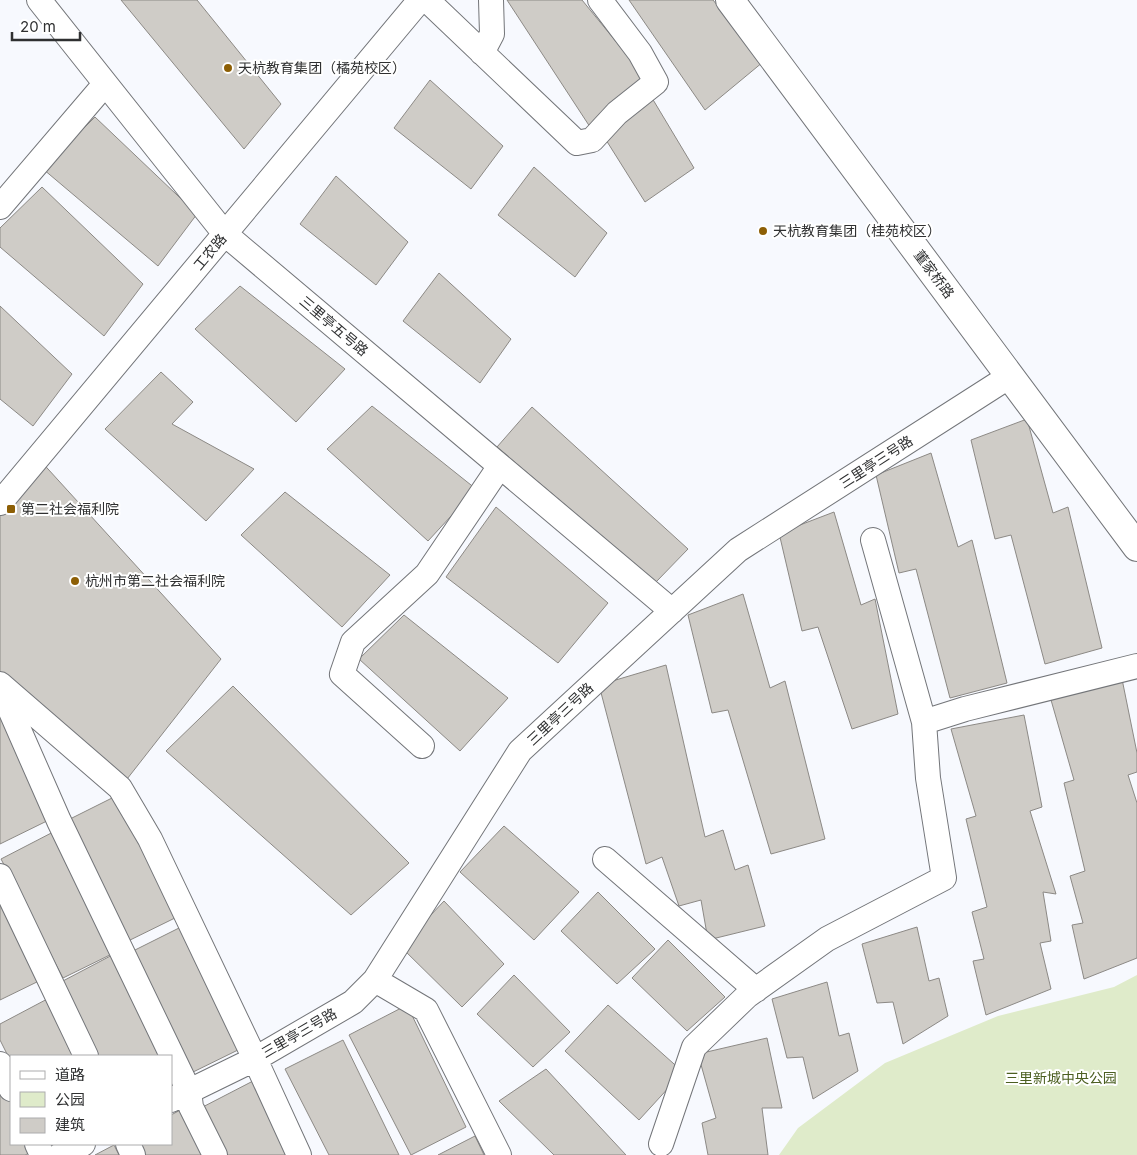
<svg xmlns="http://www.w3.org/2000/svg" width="1137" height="1155" font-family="Inter,'Noto Sans SC',sans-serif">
<rect width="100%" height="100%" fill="#f7f9fe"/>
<path fill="#dfebca" d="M1137,975V1155H779L798,1128L885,1063L998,1016L1114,987Z"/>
<path fill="#cfccc7" stroke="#8c8985" d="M121,0H197L281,104L244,149Z
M507,0H582L649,82L592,130Z
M629,0H713L763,62L705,110Z
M430,80L503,146L471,189L394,128Z
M649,93L694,168L645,202L601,132Z
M95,117L197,214L158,266L43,169Z
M534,167L607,233L575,277L498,215Z
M336,176L408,242L376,285L300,224Z
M42,187L143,284L104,336L0,247V228Z
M439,273L511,339L480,383L403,321Z
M240,286L345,369L296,422L195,329Z
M0,306L72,374L33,426L0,399Z
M161,372L193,402L172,424L254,469L206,521L105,429Z
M372,406L476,489L428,541L327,449Z
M532,407L688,549L656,582L497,447Z
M1027,419L1053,513L1068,507L1102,648L1045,664L1011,535L995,539L971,440Z
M931,453L958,547L972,540L1007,683L950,698L916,569L899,573L876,475Z
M38,458L221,659L120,788L0,684V504Z
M285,492L390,575L342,627L241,535Z
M496,507L608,603L558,663L446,577Z
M834,512L861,605L875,599L898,714L852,729L818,627L802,631L779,533Z
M743,594L770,688L785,681L825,839L771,854L728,710L712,713L688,615Z
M404,615L508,698L460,751L359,659Z
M666,665L705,837L723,830L735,870L748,865L765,926L708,940L701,900L679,906L662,857L646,864L599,685Z
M1122,679L1137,753V772L1128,775L1137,803V958L1084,979L1072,925L1083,923L1070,876L1085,871L1064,783L1074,780L1049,693Z
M233,686L409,863L351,915L166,751Z
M0,710L53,818L0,844Z
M1024,715L1042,807L1030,811L1056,894L1043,892L1051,941L1040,943L1051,989L986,1015L973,961L984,959L972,912L987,907L966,819L976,816L951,729Z
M120,794L179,916L124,943L62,823Z
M504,826L579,892L534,940L460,872Z
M59,829L118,951L63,978L1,859Z
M0,891L43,979L0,1000Z
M598,892L655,949L617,984L561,931Z
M444,901L504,964L462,1007L401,947Z
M183,926L242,1048L187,1075L125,955Z
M917,927L929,981L939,978L948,1016L903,1044L893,1002L877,1003L862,944Z
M668,940L725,997L687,1031L632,978Z
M118,952L169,1056H99L61,982Z
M514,975L570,1032L533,1067L477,1014Z
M827,982L839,1036L849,1033L858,1071L813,1099L803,1057L787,1058L772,999Z
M51,997L80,1056H11V1062L0,1040V1024Z
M407,1005L466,1127L411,1155L349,1035Z
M608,1005L683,1072L639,1120L565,1051Z
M767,1038L782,1108H762L768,1155H708L702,1123L716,1118L698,1054Z
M343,1040L399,1155H329L285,1069Z
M546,1069L626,1155H554L499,1101Z
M0,1080L11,1103V1144H31L34,1151L25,1155H0Z
M253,1081L288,1155H218L195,1111Z
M188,1106L211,1155H140L134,1144H171V1115Z
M475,1136L484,1155H438Z
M114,1145L119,1155H95Z"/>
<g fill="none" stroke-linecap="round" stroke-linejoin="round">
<g stroke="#737579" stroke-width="26">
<path id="street" d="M39,0L225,234L672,611
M427,0L577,143L592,140L617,113L656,82L640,53L600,0
M482,53L492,34L491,0
M0,207L105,84
M0,503L420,0
M873,540L924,722
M0,684L120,788L150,839L255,1059L299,1155
M1,689L59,821L189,1091L191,1107L215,1155
M422,746L342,674L353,642L427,574L500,466
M605,859L756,990
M0,876L86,1056
M375,980L426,1010L499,1155
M0,1064L11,1089
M171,1100L255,1059L353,1002L375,980L520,751L738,550L1010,376
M37,1144L42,1155
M128,1144L133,1155
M661,1144L694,1047L747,996L827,939L944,878L928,778L924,722L965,709L1137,666
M60,1155L83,1144"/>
</g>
<g stroke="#737579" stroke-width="30">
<path id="secondary" d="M730,0L1137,547"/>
</g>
<use href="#street" stroke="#fff" stroke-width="24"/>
<use href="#secondary" stroke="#fff" stroke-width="28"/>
</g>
<g fill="#8d5f06" stroke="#fff" stroke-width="2">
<circle cx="228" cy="68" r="5"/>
<circle cx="763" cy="231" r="5"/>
<rect x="6" y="504" width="10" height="10" rx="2.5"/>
<circle cx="75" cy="581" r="5"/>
</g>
<g text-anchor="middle" stroke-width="4" stroke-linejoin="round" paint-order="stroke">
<g font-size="14" fill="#2f3031" stroke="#fff" text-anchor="start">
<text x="238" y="73">天杭教育集团（橘苑校区）</text>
<text x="773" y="236">天杭教育集团（桂苑校区）</text>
<text x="21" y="514">第二社会福利院</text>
<text x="85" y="586">杭州市第二社会福利院</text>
</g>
<g font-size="14" fill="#2f3031" stroke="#fff">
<text transform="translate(210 252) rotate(-50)" y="5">工农路</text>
<text transform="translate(934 274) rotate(53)" y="5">董家桥路</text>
<text transform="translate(334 326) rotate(40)" y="5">三里亭五号路</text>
<text transform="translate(876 462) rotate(-33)" y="5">三里亭三号路</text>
<text transform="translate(560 714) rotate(-43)" y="5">三里亭三号路</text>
<text transform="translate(299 1033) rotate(-30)" y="5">三里亭三号路</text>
</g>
<g font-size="14" fill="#4c5f21" stroke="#fff">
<text x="1061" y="1083">三里新城中央公园</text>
</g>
</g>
<rect x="10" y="1055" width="162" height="90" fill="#ffffff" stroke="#acacad"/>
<rect x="20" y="1071" width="25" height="8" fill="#ffffff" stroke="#acacad"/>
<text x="55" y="1080" font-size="15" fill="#2f3031">道路</text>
<rect x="20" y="1092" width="25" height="15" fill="#dfebca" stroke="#acacad"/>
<text x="55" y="1105" font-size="15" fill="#2f3031">公园</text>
<rect x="20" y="1118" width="25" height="15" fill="#cfccc7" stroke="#acacad"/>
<text x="55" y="1130" font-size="15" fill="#2f3031">建筑</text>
<path d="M12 32v8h68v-8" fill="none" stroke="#2f3031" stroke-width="2.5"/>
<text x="20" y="32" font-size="15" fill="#2f3031" stroke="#ffffff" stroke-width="4" paint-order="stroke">20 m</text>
</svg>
